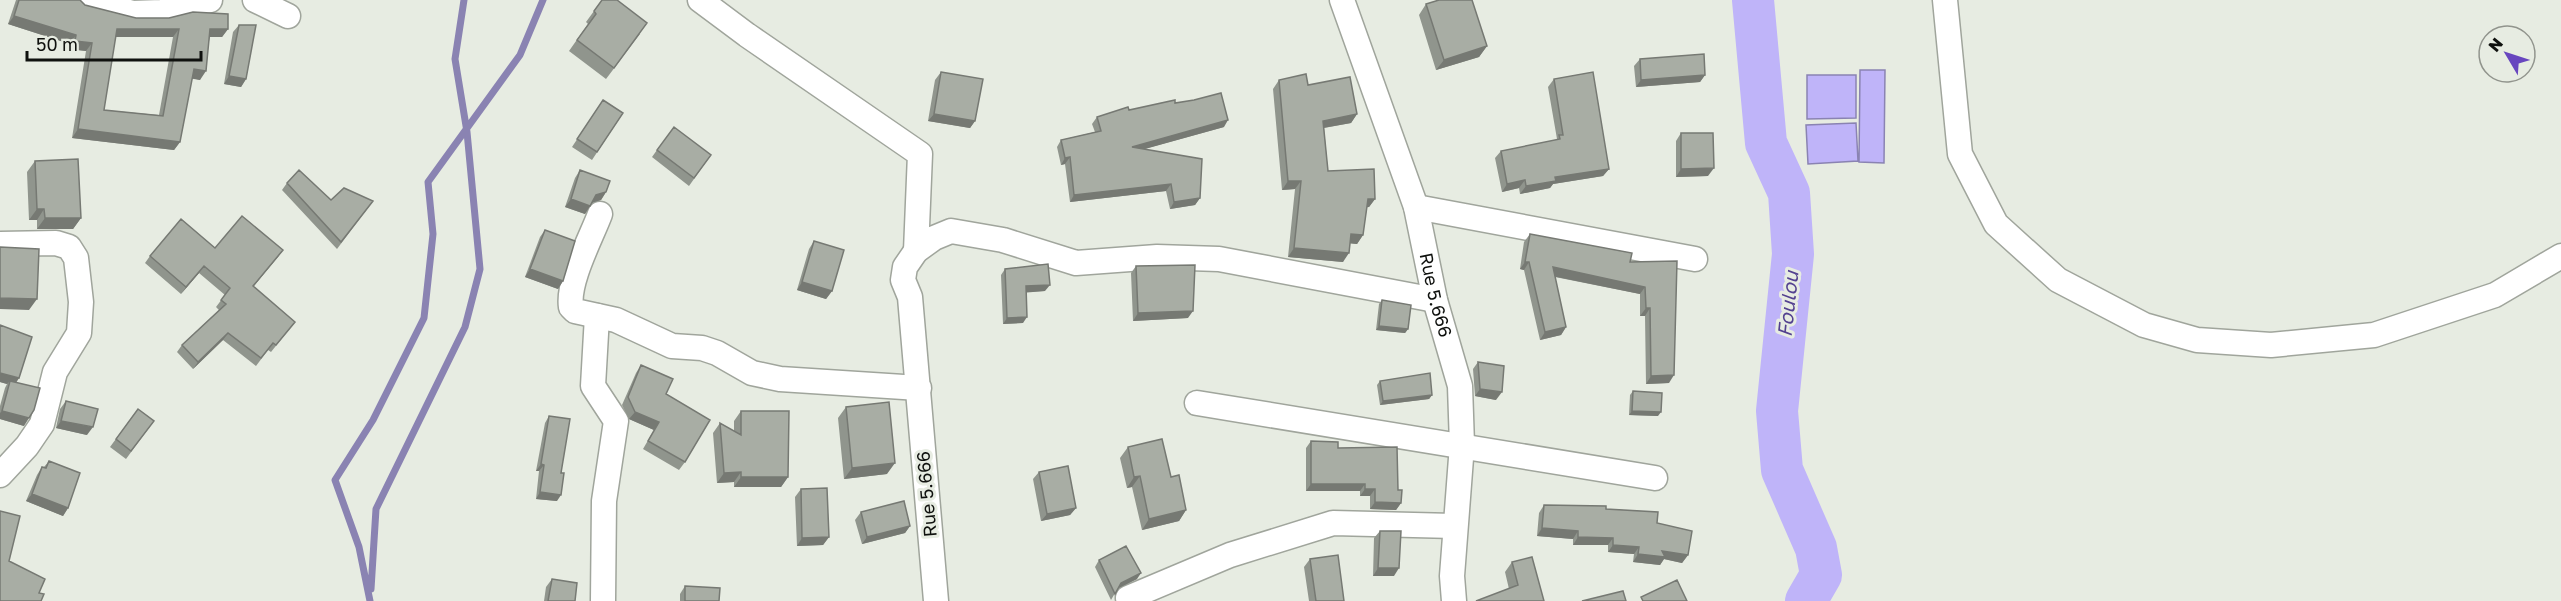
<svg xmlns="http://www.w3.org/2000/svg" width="2561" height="601" font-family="'Golos Text',sans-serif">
<rect width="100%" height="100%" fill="#e7ece2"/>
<path fill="#bfb4f9" stroke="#8a83b2" stroke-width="1.5" d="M1860,70H1885L1884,163L1859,162Z
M1807,75H1856V118L1807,119Z
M1856,123L1858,161L1808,164L1806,125Z"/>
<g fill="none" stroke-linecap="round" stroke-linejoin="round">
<path stroke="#8a83b2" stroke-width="7" d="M371,589L376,509L465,327L480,269L467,132L455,59L464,0
M370,601L359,547L335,480L373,420L424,318L433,234L428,182L520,55L543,0"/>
<path stroke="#bfb4f9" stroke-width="42" d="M1753,0L1766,143L1789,193L1793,254L1777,411L1782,470L1816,548L1821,575L1806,601"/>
<g stroke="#a0a59c" stroke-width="27">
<g id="minor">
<path d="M83,0L133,13L162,12L210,0"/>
<path d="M255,0L288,16"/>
<path d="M700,0L747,35L920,154L916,251"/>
<path id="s1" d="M1342,0L1416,207L1435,300L1460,386L1462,445L1452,576L1454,601"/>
<path d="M1945,0L1960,154L1996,224L2058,280L2144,325L2197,340L2271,345L2374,335L2495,295L2561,256"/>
<path d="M1416,207L1695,259"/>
<path d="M600,214C591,238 567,282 571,307L575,311L616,320L672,346L702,348L717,353L752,373L780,379L919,388"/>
<path d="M0,244L56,243L69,247L76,258L81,302L79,333L55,372L42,424L27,446L0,475"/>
<path d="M597,316L593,386L616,421L604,501L603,601"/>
<path d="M1197,403L1655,478"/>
<path d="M1128,598L1230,555L1333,523L1454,526"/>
<path d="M936,601L910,297L903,280L905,267L916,251L934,238L951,231L1003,240L1076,263L1157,257L1219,259L1435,300"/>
</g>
</g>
<use href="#minor" stroke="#fff" stroke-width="24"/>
</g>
<path fill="#90958d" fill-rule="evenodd" d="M16,0H80L85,5L136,18L228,29L222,37H210L200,80L192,78L180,142L174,150L72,138L86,51L69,49L70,44L8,24ZM115,37H173L159,115L104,110Z
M602,0L640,34L606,79L569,51L588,24L586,22Z
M1426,4L1487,46L1479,57L1436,70L1419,15Z
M239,25L246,79L241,87L224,84L233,32Z
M1640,59L1705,75L1700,82L1636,87L1634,66Z
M941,72L975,121L970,128L928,121L935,80Z
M1554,79L1609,169L1603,176L1553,184L1550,188L1520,194L1519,188L1502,192L1495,158L1501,151L1556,140L1557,139L1548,87Z
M1279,80L1308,85L1357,114L1351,123L1324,128L1328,171L1375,199L1369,207H1367L1363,235L1357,244L1350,243L1343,262L1288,257L1295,189L1282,190L1273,89Z
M603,100L623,113L592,160L572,147Z
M1175,103L1224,127L1144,149L1200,198L1195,205L1170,209L1166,191L1070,202L1065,164L1061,165L1057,147L1061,140L1095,132L1092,124L1097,117L1129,110Z
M1681,133L1708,176L1676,177V141Z
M657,150L711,155L689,186L652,157Z
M35,161L81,218L73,229H37V220H29L27,172Z
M580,170L606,192L601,200L592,203L585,214L565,207L575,178Z
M287,183L331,200L373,201L337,249L282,190Z
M545,230L563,281L558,289L525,277L540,237Z
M1530,234L1630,262L1677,261L1669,383L1646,384L1645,316H1640V294L1555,277L1566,327L1561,335L1540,340L1524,270L1520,269L1524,242Z
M814,241L832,291L826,299L797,290L809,249Z
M215,248L283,250L253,287L295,322L271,352L268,350L256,366L223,340L193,369L177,352L182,345L219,310L216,307L225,295L199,273L181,294L145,263L150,256Z
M1136,266L1188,318L1133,321L1131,273Z
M1005,269L1045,291L1026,292L1023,323L1003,324L1001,275Z
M1382,300L1408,329L1405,333L1376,330L1379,304Z
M1478,362L1496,400L1475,396L1473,369Z
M641,365L666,394L685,462L679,470L643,449L654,430L629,419L622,405L636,373Z
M19,378L16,382L24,426L0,419V406L5,388L7,384L0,382Z
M1380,381L1432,395L1429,399L1380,405L1377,385Z
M1633,391L1658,416L1629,415L1630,395Z
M66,401L87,435L56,428L60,409Z
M846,407L887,474L844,479L838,418Z
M138,409L154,421L126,459L110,447Z
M741,411L788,477L781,487H734V482L717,483L713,433L720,423L734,431V421Z
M549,416L557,501L536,499L539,471H536L545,423Z
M1311,441L1338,448L1398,490L1401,503L1396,510L1370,509V496H1360V491H1306V448Z
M1128,447L1171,477L1186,510L1179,521L1142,530L1132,487L1127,488L1120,458Z
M49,461L68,508L63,516L26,501L37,475L42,467H44Z
M1039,472L1076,508L1070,515L1041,521L1033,479Z
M801,489L829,537L823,545L797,546L795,497Z
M1544,505L1606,509L1657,523L1688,555L1682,563L1664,559L1660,565L1633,562L1634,554L1608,552V545H1573V539L1537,536L1539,513Z
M861,512L910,526L905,533L862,544L855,520Z
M1380,531L1394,576H1373L1374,538Z
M1310,559L1344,601H1309L1304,567Z
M1099,560L1137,579L1118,588L1111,600L1095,567Z
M1512,562L1544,601L1509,589L1505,572Z
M552,579L575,601H544L546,587Z
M685,586L719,601H680V594Z"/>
<path fill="#767973" d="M14,16L76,35L70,44L8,24Z
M117,29H179L173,37H111Z
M210,29H228L222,37H204Z
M75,41L92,43L86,51L69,49Z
M1487,46L1479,57L1436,70L1444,60Z
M194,69L206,71L200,80L188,78Z
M1705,75L1700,82L1636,87L1641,80Z
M229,76L246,79L241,87L224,84Z
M934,114L975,121L970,128L928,121Z
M1357,114L1351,123L1317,129L1323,121Z
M1228,120L1224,127L1127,154L1132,147Z
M78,129L180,142L174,150L72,138Z
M1070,157L1065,164L1061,165L1065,158Z
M1714,168L1708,176L1676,177L1681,169Z
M1609,169L1603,176L1553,184L1550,188L1520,194L1526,186L1555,177Z
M1525,180L1519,188L1502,192L1507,184Z
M1288,181H1301L1295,189L1282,190Z
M1171,184L1166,191L1070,202L1074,195Z
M606,192L601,200L591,203L596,195Z
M1200,198L1195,205L1170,209L1174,202Z
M571,199L590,206L585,214L565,207Z
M1368,199H1375L1369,207L1362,208Z
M37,209H44L37,220H29Z
M45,218H81L73,229H37Z
M1351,234L1363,235L1357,244L1345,243Z
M1294,248L1349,253L1343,262L1288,257Z
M283,250L278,257L248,293L253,286Z
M1525,262H1529L1524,270L1520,269Z
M204,266L199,273L181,294L186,287Z
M1553,267L1645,287L1640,294L1547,275Z
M530,269L563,281L558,289L525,277Z
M802,282L832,291L826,299L797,290Z
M1050,285L1045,291L1021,293L1026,286Z
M0,298L37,299L29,310L0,309Z
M1646,308H1650L1645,316H1640Z
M1193,311L1188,318L1133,321L1138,313Z
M1027,317L1023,323L1003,324L1007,318Z
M1379,326L1408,329L1405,333L1376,330Z
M1566,327L1561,335L1540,340L1545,332Z
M228,333L223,340L193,369L198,362Z
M0,373L19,378L14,386L10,381L7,384L0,382Z
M1674,375L1669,383L1646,384L1651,376Z
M1480,389L1502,392L1496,400L1475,396Z
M1432,395L1429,399L1380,405L1383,401Z
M2,411L29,418L24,426L0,419V413Z
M1632,411L1661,412L1658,416L1629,415Z
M635,412L659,422L654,430L629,419Z
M61,421L93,427L87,435L56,428Z
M895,463L887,474L844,479L852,468Z
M541,464L544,465L539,471H536Z
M741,472L734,482L717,483L724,473Z
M1140,476L1132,487L1127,488L1134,477Z
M741,477H788L781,487H734Z
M1311,484H1365L1360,491H1306Z
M1365,489H1375L1370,496H1360Z
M540,492L561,495L557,501L536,499Z
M32,494L68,508L63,516L26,501Z
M1375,502L1401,503L1396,510L1370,509Z
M1076,508L1070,515L1041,521L1047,514Z
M1186,510L1179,521L1142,530L1149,519Z
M910,526L905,533L862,544L867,537Z
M1542,528L1578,531L1573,539L1537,536Z
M829,537L823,545L797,546L802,538Z
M1578,537L1613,538L1608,545H1573Z
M1613,545L1639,547L1634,554L1608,552Z
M1662,551L1688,555L1682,563L1664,559L1660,565L1633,562L1638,554Z
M1378,568H1399L1394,576H1373Z
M1141,573L1137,579L1117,589L1121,583Z"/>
<path fill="#a8ada4" stroke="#767973" stroke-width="1.5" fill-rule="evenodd" d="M19,0H80L85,5L136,18H169L193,12L228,14V29H210L206,71L194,69L180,142L78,129L92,43L75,41L76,35L14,16ZM117,29H179L163,116L104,110Z
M602,0H617L647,23L614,68L577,40L596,14L594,11Z
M1439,0H1472L1487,46L1444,60L1426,4Z
M239,25H256L246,79L229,76Z
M1704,54L1705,75L1641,80L1640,59Z
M941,72L983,79L975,121L934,114Z
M1593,72L1609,169L1555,177L1556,181L1526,186L1525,180L1507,184L1501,151L1560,139L1559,135H1563L1554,79Z
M1306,74L1308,85L1350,77L1357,114L1323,121L1328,171L1374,169L1375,199H1368L1363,235L1351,234L1349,253L1294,248L1301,181H1288L1279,80Z
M1221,93L1228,120L1132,147L1202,159L1200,198L1174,202L1171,184L1074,195L1070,157L1065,158L1061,140L1101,131L1097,117L1128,107L1129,110L1175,100V103L1194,100Z
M603,100L623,113L597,152L577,139Z
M674,127L711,155L694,178L657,150Z
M1681,133H1713L1714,168L1681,169Z
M78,159L81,218H45L44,209H37L35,161Z
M299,170L331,200L344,188L373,201L341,242L287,183Z
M580,170L610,181L606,192L596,195L590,206L571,199Z
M242,216L283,250L253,286L295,322L276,345L273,343L261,358L228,333L198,362L182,345L226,304L221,300L230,288L204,266L186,287L150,256L181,219L215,248Z
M545,230L575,241L563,281L530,269Z
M1530,234L1632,253L1630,262L1677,261L1674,375L1651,376L1650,308H1646L1645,287L1553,267L1566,327L1545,332L1529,262H1525Z
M814,241L844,250L832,291L802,282Z
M0,247L39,249L37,299L0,298Z
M1048,264L1050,285L1026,286L1027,317L1007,318L1005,269Z
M1195,265L1193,311L1138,313L1136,266Z
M1382,300L1411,305L1408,329L1379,326Z
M0,325L32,337L19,378L0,373Z
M1478,362L1504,366L1502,392L1480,389Z
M641,365L673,379L666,394L710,420L685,462L648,441L659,422L635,412L628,397Z
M1430,373L1432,395L1383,401L1380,381Z
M10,381L40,388L34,410L29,418L2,411Z
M1633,391L1662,393L1661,412L1632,411Z
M66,401L98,409L93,427L61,421Z
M889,402L895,463L852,468L846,407Z
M138,409L154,421L131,451L116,439Z
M741,411H789L788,477H741V472L724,473L720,423L741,435Z
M549,416L570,419L561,473H564L561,495L540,492L544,465L541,464Z
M1162,439L1171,477L1179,475L1186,510L1149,519L1140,476L1134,477L1128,447Z
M1311,441L1338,442V448L1397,447L1398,490H1402L1401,503L1375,502V489H1365V484H1311Z
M49,461L80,473L68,508L32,494L42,467L46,468Z
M1068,466L1076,508L1047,514L1039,472Z
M827,488L829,537L802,538L801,489Z
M904,501L910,526L867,537L861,512Z
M1544,505L1606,506V509L1658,512L1657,523L1692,531L1688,555L1662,551L1665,557L1638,554L1639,547L1613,545V538L1578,537V531L1542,528Z
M0,511L20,516L9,561L45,579L39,593L44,594L41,601H0Z
M1380,531H1401L1399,568H1378Z
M1126,546L1141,573L1121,583L1115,594L1099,560Z
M1338,555L1344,601H1316L1310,559Z
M1532,557L1544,601H1476L1518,585L1512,562Z
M552,579L577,583L575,601H548Z
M1677,580L1687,601H1643L1641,597Z
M685,586L720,588L719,601H685Z
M1623,591L1626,601H1582Z"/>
<g text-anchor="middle" stroke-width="6" stroke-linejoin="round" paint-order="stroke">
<g font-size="18" fill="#0f110e" stroke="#e7ece2">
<text dy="6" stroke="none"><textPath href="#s1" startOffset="310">Rue 5.666</textPath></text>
<text transform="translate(927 494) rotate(-95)" y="6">Rue 5.666</text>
</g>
<g font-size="20" font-style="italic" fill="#534190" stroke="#e7ece2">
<text transform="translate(1788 304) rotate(-84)" y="7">Foulou</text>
</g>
</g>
<g transform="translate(2507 54) rotate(309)"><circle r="28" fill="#e7ece2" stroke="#91948d" stroke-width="1.5"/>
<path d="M0-4.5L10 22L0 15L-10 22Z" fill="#6846bf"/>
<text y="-9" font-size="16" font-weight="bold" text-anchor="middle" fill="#0f110e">N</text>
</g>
<path d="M27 51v9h174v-9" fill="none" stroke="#0f110e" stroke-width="3"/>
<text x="36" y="51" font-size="18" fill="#0f110e" stroke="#e7ece2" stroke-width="4.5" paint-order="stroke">50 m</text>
</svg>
